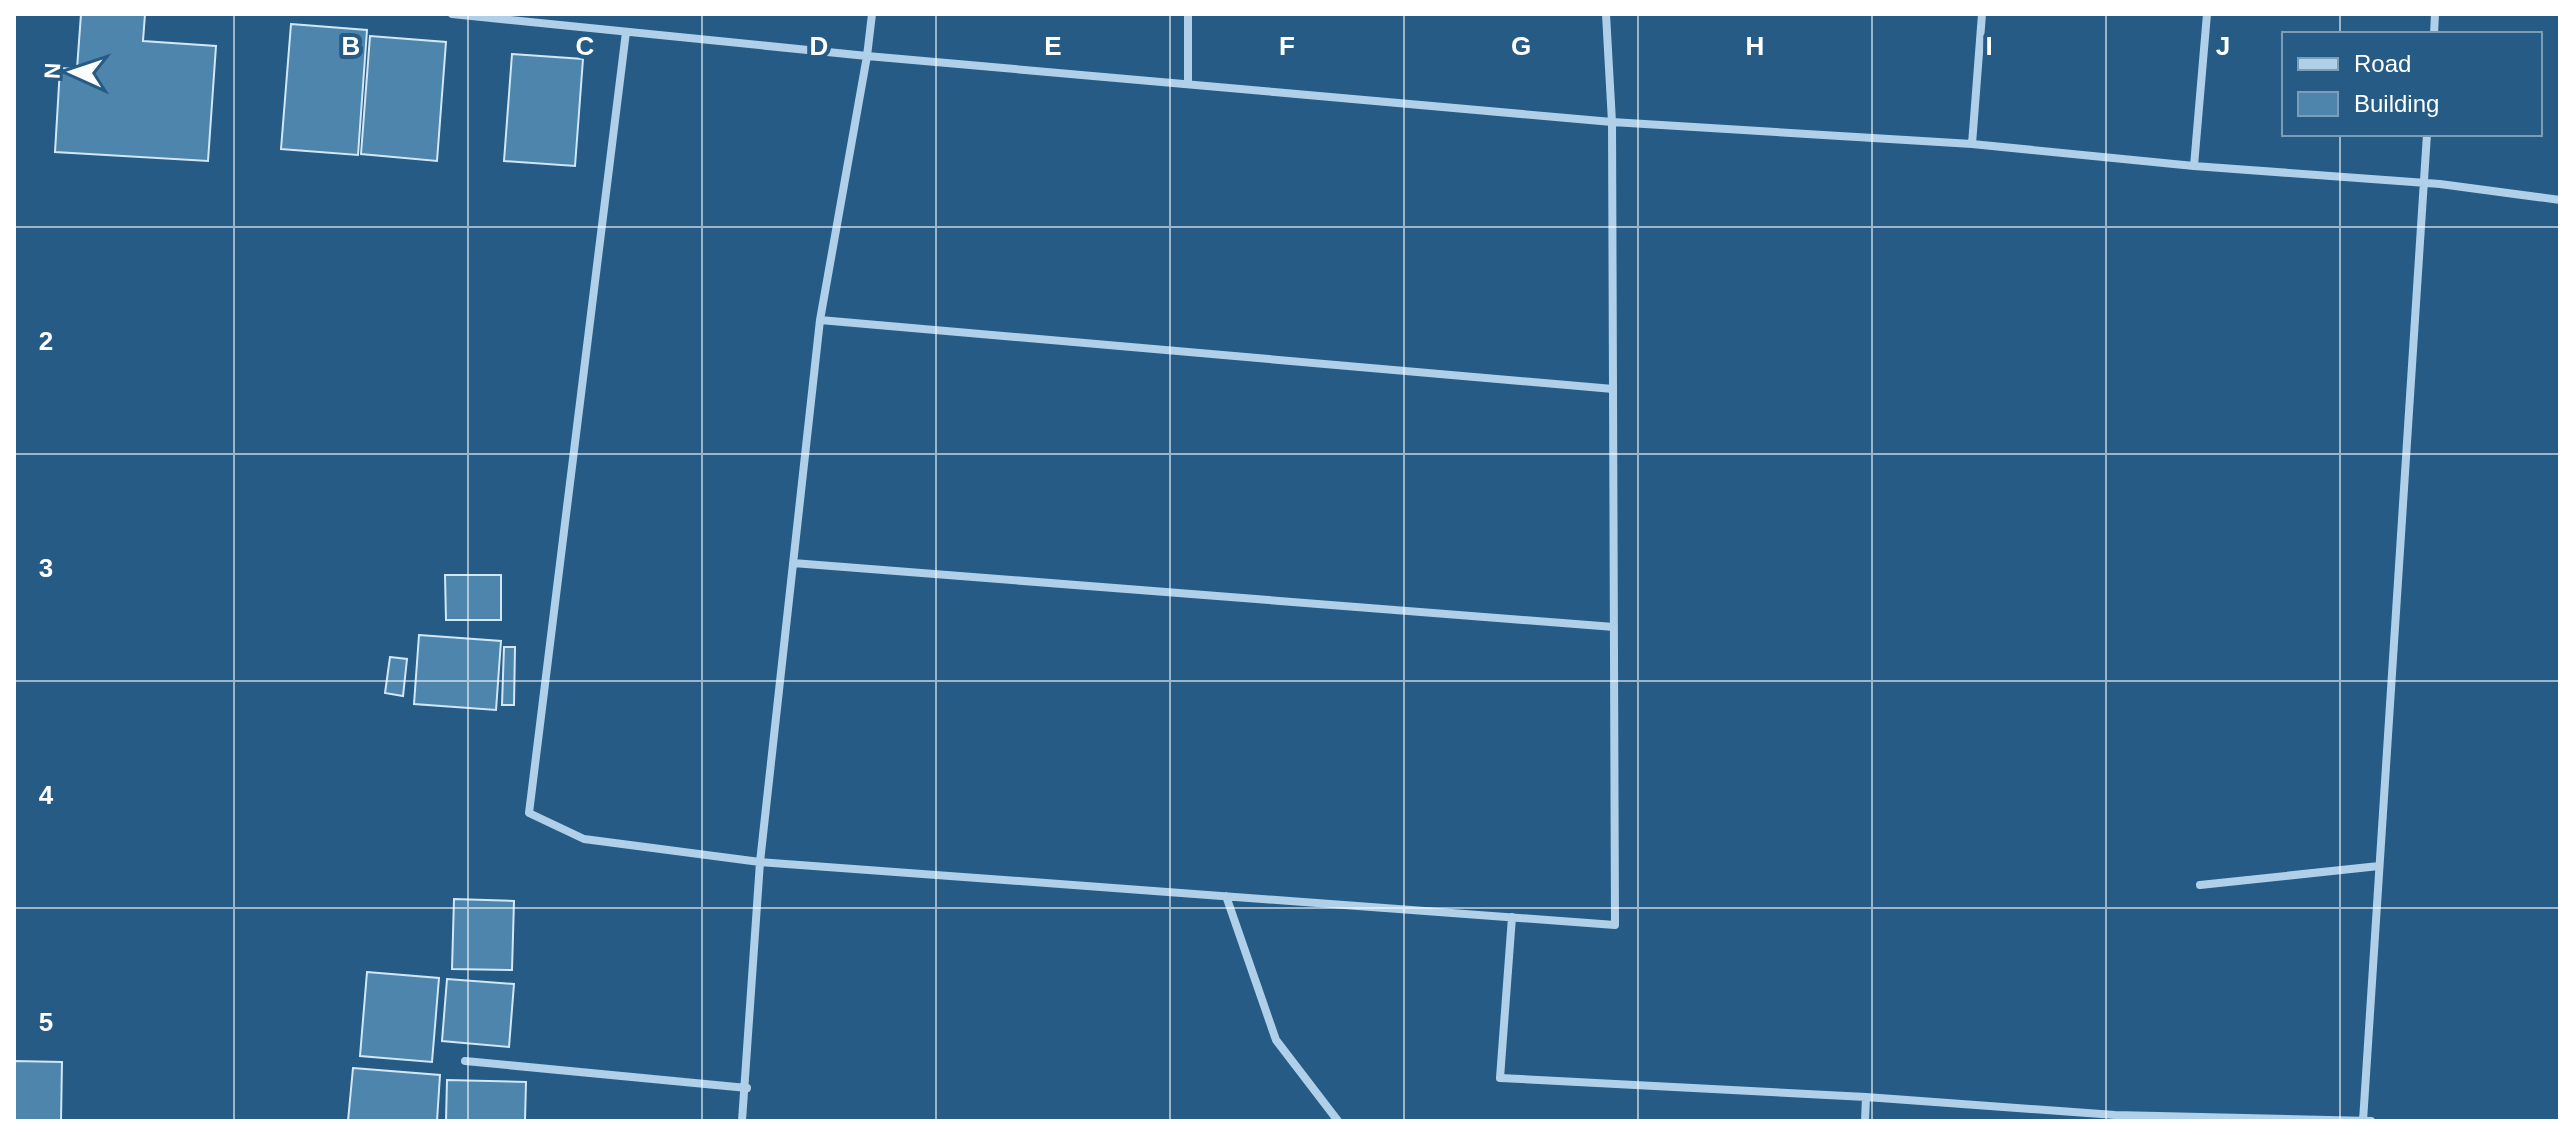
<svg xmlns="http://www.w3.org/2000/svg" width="2574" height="1135" font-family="Helvetica,sans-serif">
<rect width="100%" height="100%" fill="#255b85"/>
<path fill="#4d85ac" stroke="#d2e7f6" stroke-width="2" d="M81,14H145L143,41L216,46L208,161L55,152L60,68L77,69Z
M291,24L367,30L358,155L281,149Z
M370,36L446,42L437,161L361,154Z
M512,54L583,59L575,166L504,161Z
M445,575H501V620H446Z
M419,635L501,641L496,710L414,704Z
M504,647H515L514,705H502Z
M390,657L407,659L403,696L385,693Z
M454,899L514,901L512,970L452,969Z
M367,972L439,978L432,1062L360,1056Z
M447,979L514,984L509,1047L442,1041Z
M14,1061L62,1062L61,1121H14Z
M353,1068L440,1075L437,1121H348Z
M447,1080L526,1082L525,1121H446Z"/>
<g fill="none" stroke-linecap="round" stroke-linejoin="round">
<path stroke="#afd0e8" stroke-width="8" d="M452,14L867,56L1274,92L1612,122L1972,144L2194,166L2440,184L2560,200
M872,14L867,56L820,320L760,862L1615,925L1612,122L1606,14
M626,32L529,813L584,839L760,862L742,1121
M2434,34L2435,14
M1188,84V14
M1972,144L1982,14
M2194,166L2207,14
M820,320L1613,389
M793,563L1614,627
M2200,885L2379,866
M1226,896L1276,1040L1338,1121
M1512,917L1500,1078L1866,1097L2115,1115L2371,1121
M465,1061L747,1088
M1865,1121L1866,1097
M2363,1121L2427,134"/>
</g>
<path fill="none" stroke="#fff" stroke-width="2" stroke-opacity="0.55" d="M234,14V1121M468,14V1121M702,14V1121M936,14V1121M1170,14V1121M1404,14V1121M1638,14V1121M1872,14V1121M2106,14V1121M2340,14V34M2340,134V1121M14,227H2560M14,454H2560M14,681H2560M14,908H2560"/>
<g font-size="26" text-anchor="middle" font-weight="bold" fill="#fff" stroke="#255b85" stroke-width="8" stroke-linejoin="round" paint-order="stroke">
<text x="351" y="55">B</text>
<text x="585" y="55">C</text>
<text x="819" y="55">D</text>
<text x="1053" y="55">E</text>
<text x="1287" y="55">F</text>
<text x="1521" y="55">G</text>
<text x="1755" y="55">H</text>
<text x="1989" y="55">I</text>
<text x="2223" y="55">J</text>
<text x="46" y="350">2</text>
<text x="46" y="577">3</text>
<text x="46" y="804">4</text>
<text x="46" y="1031">5</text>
</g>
<rect width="2574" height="1135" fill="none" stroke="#ffffff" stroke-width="32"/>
<rect x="2282" y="32" width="260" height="104" fill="#255b85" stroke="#7c9db6" stroke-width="2"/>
<rect x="2298" y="58" width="40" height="12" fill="#afd0e8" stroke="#7c9db6" stroke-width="2"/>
<text x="2354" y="72" font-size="24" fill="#ffffff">Road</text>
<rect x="2298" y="92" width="40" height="24" fill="#4d85ac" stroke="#7c9db6" stroke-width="2"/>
<text x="2354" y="112" font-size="24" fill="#ffffff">Building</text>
<g transform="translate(72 72) rotate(273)" stroke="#255b85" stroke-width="6" paint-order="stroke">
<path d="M0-6L14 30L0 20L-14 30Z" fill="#ffffff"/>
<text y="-12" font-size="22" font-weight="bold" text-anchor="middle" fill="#ffffff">N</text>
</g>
</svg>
